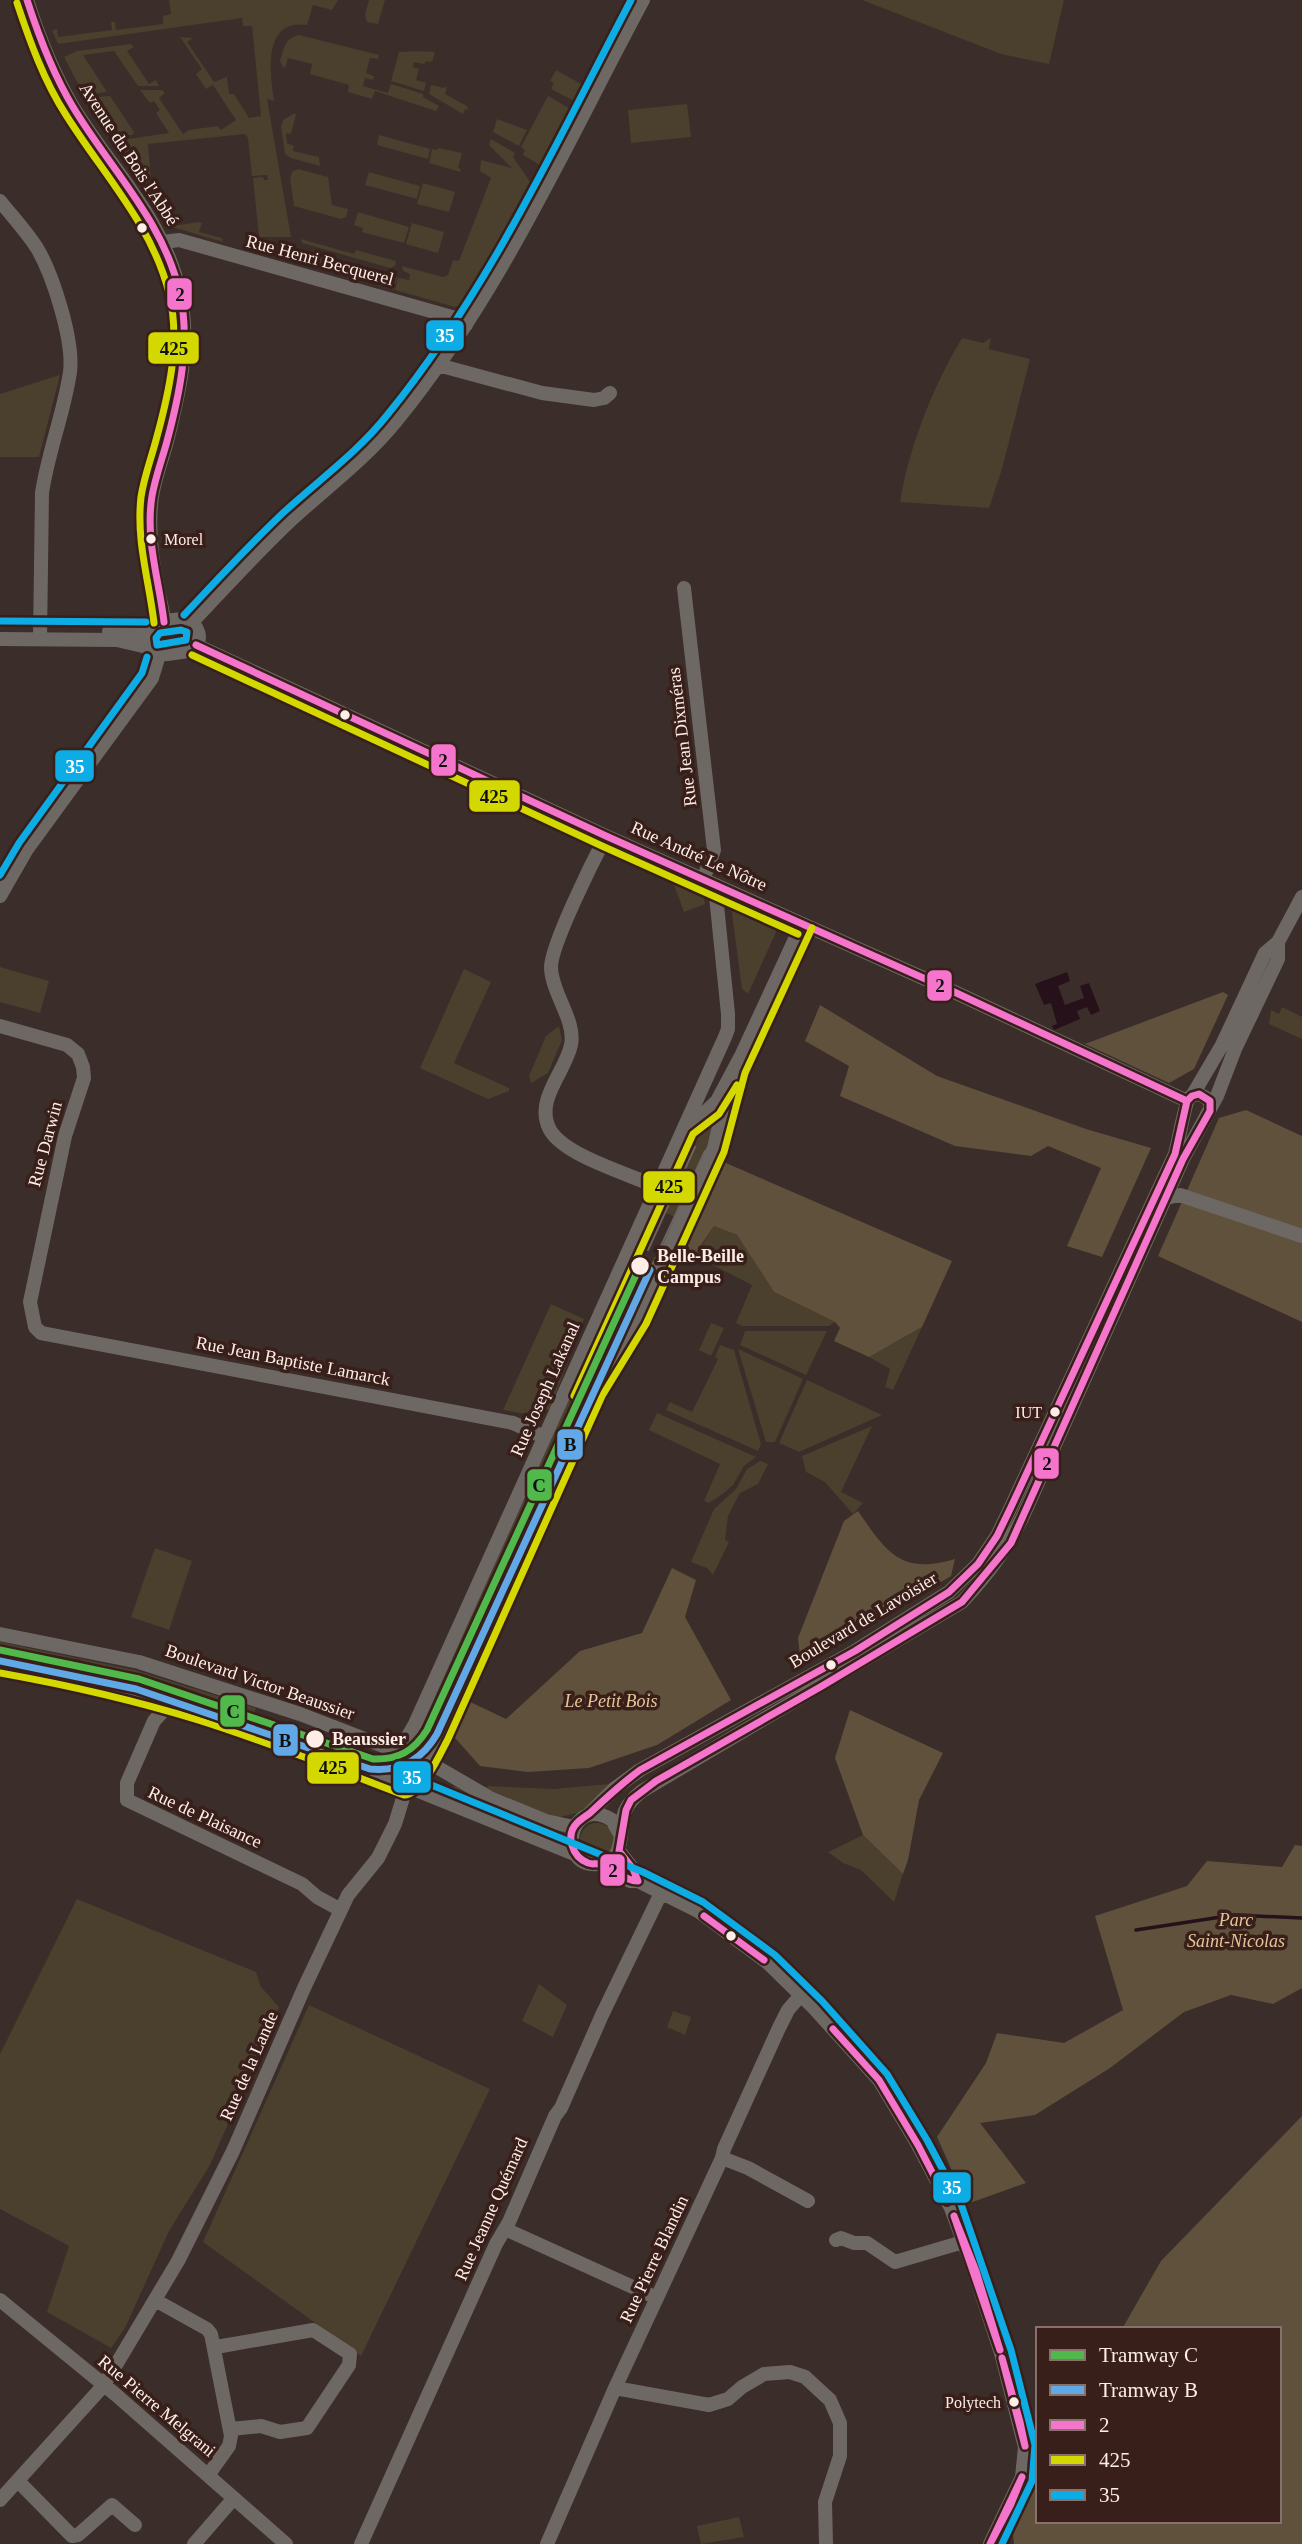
<svg xmlns="http://www.w3.org/2000/svg" width="1302" height="2544" font-family="Georgia,serif">
<rect width="100%" height="100%" fill="#3b2d29"/>
<path fill="#4b3f2d" d="M169,0H338L332,10L313,5L307,25C262,18 270,74 274,101L267,99L291,237H259L253,178L263,177L264,180H268L267,175L252,176L248,138L245,134L148,144L151,182H154L163,194L164,210L172,209L173,226L198,222L202,223L199,232L222,238L223,242L172,227L156,199L114,141L169,133L156,113L160,110L154,101L150,103L140,90H162L165,93L159,98L183,134L189,130L217,126L221,130L236,120L213,85L206,89L196,74L202,69L180,37L193,38L187,42L214,82L227,77L229,94H234L249,118L261,116L252,26H243L242,18L58,44L52,30L57,29L58,37L112,30L111,22H115L116,30L163,24V16L171,14Z
M369,0H385L378,24L367,22L365,14Z
M862,0H1064L1049,64L1001,54Z
M299,35L379,55L378,59L370,58L366,73L374,76L373,80L365,78L363,86L388,93L391,84L423,94V97L439,106L436,111L375,91L372,99L348,92L349,85L310,74L312,64L288,58L285,68L283,67L280,61C284,48 285,38 299,35Z
M131,44L134,47L127,51L149,84L156,80L159,86H138L114,51L83,55L107,92L84,95L64,57L77,51Z
M417,51L435,52L432,62L426,61L424,64L414,62L413,67L419,69L416,80L426,83L424,91L391,81L399,52Z
M556,70L583,85L574,101L551,89L554,83L550,81Z
M431,85L444,88L447,86L445,94L467,106L468,110L465,109L463,114L429,94Z
M110,96L134,132L133,135H110L86,98Z
M548,96L569,108L540,165L523,155L525,150L521,147Z
M687,104L691,137L631,143L628,110Z
M293,114H296L291,134L286,133L287,143L294,146L293,151L319,157L320,166L291,158L285,154L281,127L283,120Z
M497,119L527,130L519,146L493,132Z
M379,135L430,149L428,159L377,145Z
M491,139L515,153L513,157L531,183L466,303L455,307L395,290L398,278L409,280L410,274L403,271L402,266L443,277L448,275L453,260L459,261L491,178L480,171L481,160L512,168L489,145Z
M438,148L462,153L458,168L461,169L460,172L429,163L432,149L437,150Z
M298,169L328,177L332,205L348,209L346,217L341,219L294,206L290,178L292,172Z
M369,172L420,186L417,199L365,185Z
M423,183L455,192L449,212L417,204Z
M358,212L409,227L404,243L362,232L363,228L354,225Z
M412,223L444,232L438,253L406,244Z
M301,239L354,254L356,250L396,261L395,266L390,268L302,243Z
M310,253L397,277L394,290L307,265L304,257Z
M962,338L983,343L991,338L989,349L1030,359L1002,469L989,508L900,502C909,447 933,386 962,338Z
M60,375L39,457H0V394Z
M678,880C692,883 703,889 705,904L684,912L674,885Z
M733,903L772,921L777,930L748,994L742,989L731,906Z
M0,967L49,981L40,1013L0,1002Z
M464,969L491,982L454,1063L509,1088V1091L488,1099L420,1068Z
M1282,1007L1302,1017V1039L1269,1024L1271,1010L1279,1014Z
M559,1026L562,1040L548,1073L531,1083L529,1076L546,1036Z
M718,1105L714,1137L677,1218L653,1207L691,1130Z
M714,1226L737,1235L774,1292L835,1322L829,1326H742L736,1323L752,1285L695,1256Z
M551,1304L584,1319L550,1409L531,1415L503,1410Z
M604,1313L628,1324L539,1499L525,1493Z
M711,1323L724,1328L711,1356L699,1350Z
M922,1327L893,1390L885,1387L890,1369L869,1357Z
M745,1331H827L806,1375L740,1345Z
M720,1345L734,1350L761,1444L758,1451L666,1410L670,1402L692,1412L718,1359L715,1357Z
M738,1349L803,1379L775,1442H766Z
M807,1380L882,1415L799,1452L779,1443Z
M657,1413L756,1457L744,1466L733,1485L724,1493L709,1503L704,1501L720,1464L649,1430Z
M872,1426L841,1492L863,1503L853,1514L825,1482L806,1472L802,1456Z
M760,1461L768,1464L758,1484L740,1493L728,1516L725,1540L729,1542L713,1575L707,1568L691,1562L714,1509L736,1489L747,1469Z
M522,1499L536,1506L434,1730L419,1723Z
M155,1548L192,1561L169,1630L131,1617Z
M0,1642L135,1670L256,1708L252,1718C169,1689 86,1669 0,1653Z
M609,1784L585,1811L556,1818L485,1788L489,1786L554,1789Z
M454,1786L554,1831L567,1830V1846L450,1796Z
M580 1840a17 17 0 1 1 34 0a17 17 0 1 1-34 0Z
M863,1835L903,1874L894,1902L861,1870L843,1863L828,1852Z
M77,1899L256,1972L261,1987L279,2007L210,2165L169,2231L125,2328L111,2348L47,2312L69,2246L0,2209V2054Z
M539,1984L567,2005L553,2037L522,2021Z
M309,2005L490,2089L361,2356L203,2242Z
M673,2011L691,2017L685,2035L667,2027Z
M739,2517L744,2537L701,2544L697,2526Z"/>
<path fill="#60513d" d="M1223,992L1228,995L1194,1069L1169,1083L1085,1044Z
M820,1005L937,1076L1086,1129L1151,1148L1102,1257L1067,1246L1101,1168L1048,1146L1031,1156L955,1146L840,1096L849,1066L805,1041Z
M1246,1110L1302,1136V1322L1158,1256L1219,1118Z
M719,1160L952,1261L922,1327L869,1357L834,1341L840,1328L835,1322L774,1292L737,1235L714,1226L695,1254L679,1248Z
M858,1511C887,1553 901,1575 955,1559L951,1576L801,1665L798,1638L844,1521Z
M672,1568L696,1580L685,1617L731,1700L657,1745L589,1768L528,1772L480,1766L448,1730L464,1699L506,1719L580,1651L642,1633Z
M850,1710L943,1753L919,1800L908,1860L903,1874L863,1835L835,1758Z
M1295,1845L1302,1846V1988L1273,2004L1231,1995L1184,2012L1110,2068L1035,2115L980,2123L1026,2183L967,2204L937,2137L986,2063L997,2033L1064,2043L1123,2010L1095,1916L1187,1886L1207,1861L1282,1867Z
M1302,2116V2544H1014L1013,2535L1038,2478V2521H1279V2329H1122L1161,2261Z"/>
<path fill="#26111a" d="M1067,972L1070,981L1058,986L1065,1005L1084,998L1080,986L1089,983L1100,1011L1091,1015L1087,1007L1077,1011L1080,1019L1054,1030L1052,1026L1057,1024L1051,1003L1044,1005L1035,984Z"/>
<g fill="none" stroke-linecap="round" stroke-linejoin="round">
<path stroke="#26111a" stroke-width="3.5" d="M1136,1930L1234,1915L1302,1918"/>
<path stroke="#6e6865" stroke-width="14" d="M27,0C39,38 53,73 73,107C111,169 165,220 180,294C191,346 179,394 166,445C161,462 155,479 152,496C148,526 151,555 157,585C159,597 163,609 164,622
M0,201C12,216 26,231 37,248C53,275 74,341 70,372C64,413 48,452 42,493L40,639
M163,242L179,240L452,317L466,325
M438,365L542,393L594,400L604,398L610,393
M684,588L714,850L703,880
M185,619C198,624 205,640 192,649C187,652 181,652 176,653C160,656 144,655 145,635C153,620 170,620 185,619Z
M192,622C225,587 257,552 292,519C327,487 366,458 396,421C500,294 566,143 643,0
M109,631L146,632
M0,639L117,640L147,647
M196,645L606,836L950,990L1187,1101
M606,836C594,859 550,947 551,968C552,994 576,1020 571,1045C565,1073 534,1100 550,1130C565,1156 629,1174 657,1187
M0,896L27,849L152,678L159,655
M0,1026L67,1045L78,1054L83,1067L84,1078L65,1136L30,1302L35,1327L41,1333L513,1423L544,1437
M1192,1096L1222,1045L1265,953L1278,942L1302,897
M685,1126L697,1120L717,1101L742,1054L802,924
M1166,1198L1180,1195L1302,1236
M0,1634L139,1662L300,1714L435,1766L490,1798L546,1821L574,1827
M0,1662L76,1676L172,1701L369,1771L577,1855
M172,1701L154,1721L127,1783V1800L302,1884L317,1897L341,1910
M403,1744L398,1757L407,1785
M388,1746L407,1738L415,1724L725,1037L728,1029V1014L715,886
M588,1815L614,1789L640,1770L855,1651L949,1592L978,1564L997,1536L1011,1507L1175,1154C1178,1144 1185,1103 1189,1098C1193,1094 1195,1095 1199,1094L1208,1099L1211,1106
M621,1836L612,1820C569,1793 555,1868 598,1864C627,1862 618,1830 625,1811C629,1802 635,1797 642,1791L962,1602C989,1573 1007,1549 1024,1514L1183,1159L1217,1096L1235,1049L1278,959V942
M619,1851L633,1869L638,1881
M601,1864L630,1881H638L698,1911L768,1963L814,2008L879,2080L918,2145L951,2208L972,2265L1001,2353L1025,2447L1022,2477L990,2544
M722,2158L748,2168L808,2201
M505,2229L657,2298
M836,2240L841,2238L854,2243H867L895,2262L963,2242
M0,2300L115,2394L286,2544
M155,2300L207,2329L211,2334L231,2436L229,2446L209,2474
M216,2347L313,2330L350,2354L349,2365L307,2428L280,2432L261,2426L231,2429
M615,2388L709,2405L728,2399L742,2387L764,2374L790,2372L805,2377L830,2400L840,2423V2456L825,2502L826,2544
M18,2481L72,2536L78,2535L112,2505L135,2525
M0,2500L104,2385L178,2261L233,2151L304,1988L348,1895L378,1858L395,1824L407,1785L424,1762L438,1735L593,1391L627,1338L637,1319L714,1148L724,1105L735,1069
M194,2544L234,2498
M361,2544L496,2244L509,2222L555,2116L561,2108L602,2015L661,1893
M547,2544L615,2388L722,2158L724,2149L778,2030L788,2010L801,1995"/>
<path stroke="#6c6460" stroke-width="2" d="M648,1250L695,1147
M631,1262L685,1142
M650,1270L705,1151"/>
<g stroke="#381f19" stroke-width="12">
<path id="bus-1" d="M27,0C39,37 53,74 73,107C110,169 164,221 180,294C191,344 179,397 166,445C161,462 155,479 152,496C145,540 159,579 164,622
M196,645L606,836L950,990L1187,1101
M1199,1094L1210,1101V1111L1183,1159L1011,1543L962,1602L822,1686L656,1781L631,1800L626,1810L619,1851L633,1869L638,1881C623,1881 613,1866 599,1864C592,1863 595,1865 588,1863C572,1857 565,1835 577,1823C581,1819 586,1816 590,1813C607,1797 622,1783 640,1770L855,1651L949,1592L978,1564L997,1536L1011,1507L1175,1154L1187,1101L1192,1096Z
M704,1916L764,1960
M704,1916L764,1960
M833,2029L879,2080
M833,2029L879,2080
M879,2080L918,2145
M879,2080L918,2145
M918,2145L947,2201
M918,2145L947,2201
M954,2216L976,2271L1000,2350
M954,2216L1000,2350
M1002,2358L1020,2422L1025,2446
M1002,2358L1025,2446
M1022,2477L1011,2504L990,2544Z"/>
</g>
<g stroke="#381f19" stroke-width="12">
<path id="bus-2" d="M17,3C30,42 44,81 66,115C103,174 152,225 169,293C181,342 169,393 156,440C151,459 144,477 141,497C136,541 149,580 154,623
M192,655L602,846L798,934
M574,1396L693,1134L719,1114L737,1085
M0,1673C67,1685 133,1700 198,1720C268,1742 336,1769 404,1795C422,1795 440,1754 448,1739L602,1396L646,1324L724,1152L745,1073L812,928"/>
</g>
<g stroke="#381f19" stroke-width="12">
<path id="bus-3" d="M184,615C217,580 249,545 284,512C319,480 358,452 388,414C489,290 557,141 631,0
M0,621L146,622
M181,630L187,632L186,640L157,645L156,638L160,633Z
M0,875L19,843L142,673L147,657
M2,1652L79,1666L175,1691L373,1761L643,1872L703,1902L775,1955L822,2001L887,2074L927,2140L961,2204L1011,2350L1035,2445L1032,2481L1002,2544"/>
</g>
<use href="#bus-1" stroke="#f575cc" stroke-width="7"/>
<use href="#bus-2" stroke="#d3d800" stroke-width="7"/>
<use href="#bus-3" stroke="#0dace5" stroke-width="7"/>
<g stroke="#381f19" stroke-width="12">
<path id="tram-1" d="M0,1650L139,1679L373,1759C398,1760 414,1751 427,1730L640,1266"/>
</g>
<g stroke="#381f19" stroke-width="12">
<path id="tram-2" d="M0,1661L136,1689L370,1769C400,1772 422,1760 437,1734L650,1270"/>
</g>
<use href="#tram-1" stroke="#51b84c" stroke-width="7"/>
<use href="#tram-2" stroke="#60a9e6" stroke-width="7"/>
</g>
<g fill="#ffede8" stroke="#381f19" stroke-width="2.5">
<circle cx="142" cy="228" r="6"/>
<circle cx="151" cy="539" r="6"/>
<circle cx="345" cy="715" r="6"/>
<circle cx="640" cy="1266" r="10"/>
<circle cx="1055" cy="1412" r="6"/>
<circle cx="831" cy="1665" r="6"/>
<circle cx="315" cy="1739" r="10"/>
<circle cx="731" cy="1936" r="6"/>
<circle cx="1014" cy="2402" r="6"/>
</g>
<g text-anchor="middle" stroke-width="7" stroke-linejoin="round" paint-order="stroke">
<g font-size="16" fill="#ffede8" stroke="#381f19" text-anchor="end">
<text x="164" y="545" text-anchor="start">Morel</text>
<text x="1042" y="1418">IUT</text>
<text x="1001" y="2408">Polytech</text>
</g>
<g font-size="18" fill="#ffede8" stroke="#381f19">
<text transform="translate(129 154) rotate(57)" y="6">Avenue du Bois l'Abbé</text>
<text transform="translate(320 260) rotate(15)" y="6">Rue Henri Becquerel</text>
<text transform="translate(682 737) rotate(-97)" y="6">Rue Jean Dixméras</text>
<text transform="translate(699 856) rotate(24)" y="6">Rue André Le Nôtre</text>
<text transform="translate(45 1144) rotate(-75)" y="6">Rue Darwin</text>
<text transform="translate(293 1361) rotate(11)" y="6">Rue Jean Baptiste Lamarck</text>
<text transform="translate(545 1389) rotate(-66)" y="6">Rue Joseph Lakanal</text>
<text transform="translate(863 1620) rotate(-31)" y="6">Boulevard de Lavoisier</text>
<text transform="translate(260 1682) rotate(19)" y="6">Boulevard Victor Beaussier</text>
<text transform="translate(205 1817) rotate(25)" y="6">Rue de Plaisance</text>
<text transform="translate(249 2066) rotate(-66)" y="6">Rue de la Lande</text>
<text transform="translate(491 2209) rotate(-66)" y="6">Rue Jeanne Quémard</text>
<text transform="translate(654 2259) rotate(-65)" y="6">Rue Pierre Blandin</text>
<text transform="translate(157 2406) rotate(40)" y="6">Rue Pierre Melgrani</text>
</g>
<g font-size="18" font-weight="bold" fill="#ffede8" stroke="#381f19" text-anchor="start">
<text x="657" y="1262">Belle-Beille<tspan x="657" dy="21">Campus</tspan></text>
<text x="332" y="1745">Beaussier</text>
</g>
<g font-size="18" font-style="italic" fill="#e4c798" stroke="#381f19">
<text x="611" y="1707">Le Petit Bois</text>
<text x="1236" y="1926">Parc<tspan x="1236" dy="21">Saint-Nicolas</tspan></text>
</g>
</g>
<g stroke="#381f19" stroke-width="2.5">
<rect x="166" y="277" width="27" height="34" rx="7" fill="#f575cc"/>
<rect x="425" y="319" width="40" height="33" rx="7" fill="#0dace5"/>
<rect x="147" y="331" width="53" height="34" rx="7" fill="#d3d800"/>
<rect x="430" y="743" width="27" height="34" rx="7" fill="#f575cc"/>
<rect x="54" y="749" width="41" height="34" rx="7" fill="#0dace5"/>
<rect x="468" y="779" width="53" height="34" rx="7" fill="#d3d800"/>
<rect x="926" y="969" width="27" height="33" rx="7" fill="#f575cc"/>
<rect x="642" y="1170" width="54" height="34" rx="7" fill="#d3d800"/>
<rect x="556" y="1428" width="28" height="33" rx="7" fill="#60a9e6"/>
<rect x="1033" y="1447" width="27" height="33" rx="7" fill="#f575cc"/>
<rect x="526" y="1468" width="27" height="34" rx="7" fill="#51b84c"/>
<rect x="219" y="1694" width="27" height="34" rx="7" fill="#51b84c"/>
<rect x="272" y="1723" width="27" height="34" rx="7" fill="#60a9e6"/>
<rect x="306" y="1751" width="54" height="34" rx="7" fill="#d3d800"/>
<rect x="392" y="1760" width="40" height="34" rx="7" fill="#0dace5"/>
<rect x="599" y="1853" width="27" height="34" rx="7" fill="#f575cc"/>
<rect x="932" y="2171" width="40" height="33" rx="7" fill="#0dace5"/>
</g>
<g font-size="19" text-anchor="middle" font-weight="bold" fill="#fff">
<text x="445" y="342">35</text>
<text x="75" y="773">35</text>
<text x="412" y="1784">35</text>
<text x="952" y="2194">35</text>
</g>
<g font-size="19" text-anchor="middle" font-weight="bold" fill="#111">
<text x="180" y="301">2</text>
<text x="174" y="355">425</text>
<text x="443" y="767">2</text>
<text x="494" y="803">425</text>
<text x="940" y="992">2</text>
<text x="669" y="1193">425</text>
<text x="570" y="1451">B</text>
<text x="1047" y="1470">2</text>
<text x="539" y="1492">C</text>
<text x="233" y="1718">C</text>
<text x="285" y="1747">B</text>
<text x="333" y="1774">425</text>
<text x="613" y="1877">2</text>
</g>
<rect x="1036" y="2327" width="245" height="196" fill="#381f19" stroke="#88716c" stroke-width="2"/>
<rect x="1050" y="2350" width="35" height="10" fill="#51b84c" stroke="#88716c" stroke-width="2"/>
<text x="1099" y="2362" font-size="21" fill="#ffede8">Tramway C</text>
<rect x="1050" y="2385" width="35" height="10" fill="#60a9e6" stroke="#88716c" stroke-width="2"/>
<text x="1099" y="2397" font-size="21" fill="#ffede8">Tramway B</text>
<rect x="1050" y="2420" width="35" height="10" fill="#f575cc" stroke="#88716c" stroke-width="2"/>
<text x="1099" y="2432" font-size="21" fill="#ffede8">2</text>
<rect x="1050" y="2455" width="35" height="10" fill="#d3d800" stroke="#88716c" stroke-width="2"/>
<text x="1099" y="2467" font-size="21" fill="#ffede8">425</text>
<rect x="1050" y="2490" width="35" height="10" fill="#0dace5" stroke="#88716c" stroke-width="2"/>
<text x="1099" y="2502" font-size="21" fill="#ffede8">35</text>
</svg>
